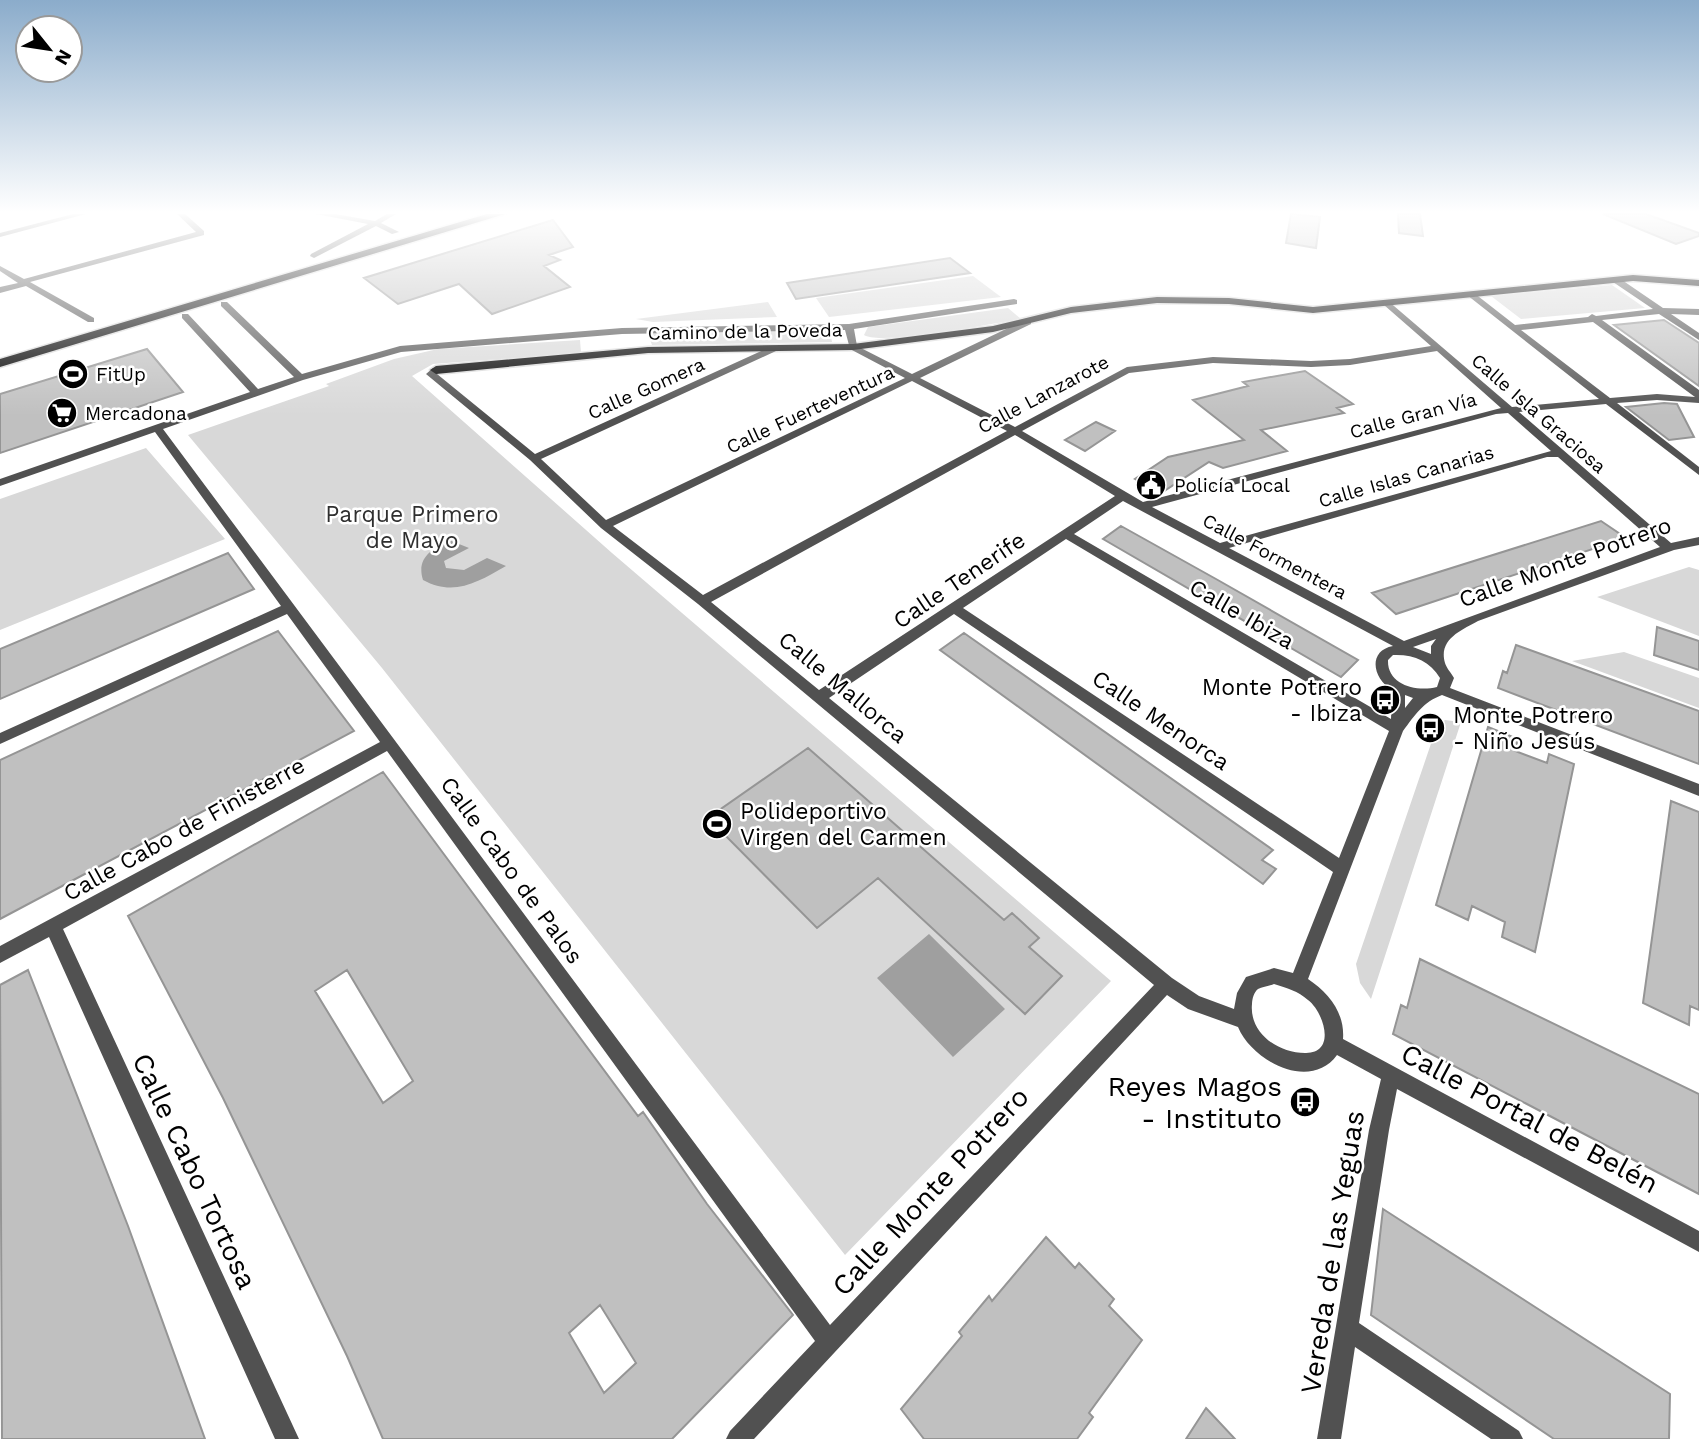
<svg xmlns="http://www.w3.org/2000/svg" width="1699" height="1439" font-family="'Work Sans',sans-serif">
<rect width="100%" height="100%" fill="#fff"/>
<path fill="#d8d8d8" d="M973,276L1001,297L829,317L816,298Z
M1612,285L1645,308L1521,319L1491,296Z
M768,302L777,317L653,322L636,319Z
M1008,308L1021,319C995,323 880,346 864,335L868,327Z
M830,330L832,342L652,345L648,334Z
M580,340L581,353L433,364L412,376L612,553L1111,981L845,1255L382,668L188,435L329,386L326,384L394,359L438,349Z
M146,448L225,539L0,630V499Z
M1689,567L1699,570V636L1597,597Z
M1624,652L1699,678V708L1572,661Z
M1445,720L1461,722L1371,999L1360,983L1356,964L1437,726Z"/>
<path fill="#9f9f9f" d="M449,540L469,548L444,561L446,568L464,570L487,558L506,566C478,582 454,597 423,580C416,558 432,549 449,540Z
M929,934L1005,1009L953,1057L877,978Z"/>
<path fill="#c0c0c0" stroke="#959595" stroke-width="2" fill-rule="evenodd" d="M1291,214L1320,217L1316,248L1286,243Z
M1398,214H1420L1423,236L1399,233Z
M1603,214H1646L1699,233V236L1676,244Z
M553,220L573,247L549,255L560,260L544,266L570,287L492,314L459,284L398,304L364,278Z
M950,258L970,273L796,299L787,283Z
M1664,320L1699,343V386L1614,325Z
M147,349L183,392L0,453V394Z
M1305,371L1353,404L1337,408L1344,413L1261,430L1287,451L1223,468L1209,462L1161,493L1135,479L1168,457L1244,440L1193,400L1248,386L1243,382Z
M1664,403L1677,404L1694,437L1669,440L1626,407Z
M1096,422L1115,431L1085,451L1065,440Z
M1601,521L1626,538L1396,614L1372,593Z
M1121,526L1216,579L1358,660L1341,677L1103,539Z
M228,553L254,589L0,699V649Z
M1657,627L1699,641V670L1654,655Z
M278,631L354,731L0,919V760Z
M964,633L1273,850L1262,860L1276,869L1263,884L940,650Z
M1516,645L1699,711V764L1498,688L1503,671L1507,673Z
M1488,727L1518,739L1515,751L1547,763L1549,754L1574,764L1535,952L1502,937L1505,922L1472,906L1468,920L1436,905Z
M808,748L1004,920L1012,913L1039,938L1029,947L1062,976L1025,1014L878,878L817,928L708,818Z
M383,772L638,1116L643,1112L707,1204L793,1315L672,1439H383L347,1356L223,1098L128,916ZM347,970L413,1081L383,1103L315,991ZM600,1305L636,1363L604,1393L569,1333Z
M1671,801L1699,812V1010L1690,1006L1689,1025L1643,1003Z
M1420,959L1699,1094V1194L1393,1034L1401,1005L1407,1008Z
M28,970L128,1226L205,1439H2L0,985Z
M1383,1209L1670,1394L1669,1439H1554L1371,1315Z
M1046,1237L1075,1268L1079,1263L1114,1299L1109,1306L1142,1340L1089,1413L1093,1417L1077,1439H924L901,1409L962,1336L959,1332L989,1296L992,1301Z
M1206,1408L1235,1439H1186Z"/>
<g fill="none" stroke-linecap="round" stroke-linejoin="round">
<g stroke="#dbdbdb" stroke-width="3">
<path id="primary" d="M1633,275L1699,280V286L1633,281L1313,313L1229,304L1157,303L1071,313L993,332L853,350L648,353L436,374L430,370L436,366L648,347L853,344L993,326L1071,307L1157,297L1229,298L1313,307Z"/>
</g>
<g stroke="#dbdbdb" stroke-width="3">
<path id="highway" d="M487,214H505L0,367V359Z"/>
</g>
<path fill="#515151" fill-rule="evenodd" d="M73,214H86L0,237V233Z
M177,214H185L204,231V235L30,282L94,318V322H88L26,286L0,293V287L18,283L0,271V266L24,279L196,232Z
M316,214H335L375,221L387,214H396L381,223L399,232L392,234L376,226L314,258L310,256L311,254L368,224Z
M1613,278H1619L1663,308L1699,309V315L1671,314L1699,333V340L1659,314L1602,320L1699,390V403L1657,400L1617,403L1699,467V475L1606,404L1519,412L1671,543L1699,537V545L1674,550L1478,621C1462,630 1438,639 1445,663C1446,667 1451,673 1454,678L1450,688L1699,784V796L1442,695C1423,702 1415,715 1403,731L1308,979C1329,993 1345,1013 1343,1039L1699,1231V1252L1397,1089L1389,1130L1359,1323L1519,1431L1523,1439H1491L1355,1347L1341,1439H1317L1369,1130L1381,1079L1337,1055C1310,1092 1252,1061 1238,1027L1188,1009L1167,995L754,1439H726L730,1431L815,1341L387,751L63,929L299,1439H275L49,937L0,963V946L380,742L287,614L0,744V733L281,606L155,432L0,486V479L250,392L182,318V314H188L258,389L294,377L221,306V302H227L302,374L400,346L622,328L849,324L1014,299L1017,300V304L854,329L857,346L912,374L1025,320H1031V324L920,378L1015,427L1127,367L1213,357L1311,361L1350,359L1431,346L1384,305V301L1387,300L1512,407L1599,399L1467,295L1474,293L1515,325L1588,317L1592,314L1596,316L1653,309L1613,282ZM1593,322L1695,397L1657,394L1610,398L1521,330ZM845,330L850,349L905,378L606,520L541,459L776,351V347H770L535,454L437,374L441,370L439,368H433L426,374L530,460L601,528L698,604L1154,985L830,1325L163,429L303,380L401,352L622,334ZM1437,351L1501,408L1143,502L1022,431L1129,373L1213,363L1311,367L1350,365ZM912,381L1007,431L703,595L613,526ZM1508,413L1551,451L1220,543L1152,507L1496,414ZM1015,435L1115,496L819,690L711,602ZM1547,457H1558L1660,547L1404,641L1229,548ZM1123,501L1393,646C1367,651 1373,679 1392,690L1391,719L1074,534ZM1066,539L1389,731L1339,858L963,608ZM954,614L1333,872L1293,973L1274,968L1246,977L1237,993L1234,1009L1199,996L1172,978L829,698ZM1436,639L1431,646V654L1413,647ZM1393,655C1413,654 1430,661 1440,678L1437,687C1416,692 1387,685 1388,660ZM1405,695L1413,698L1405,708ZM1274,984C1287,988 1298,991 1308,1000C1324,1012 1337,1054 1305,1053C1278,1053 1249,1033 1252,1004C1252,999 1254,992 1258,989C1262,987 1270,986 1274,984Z"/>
<use href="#primary" fill="#000" fill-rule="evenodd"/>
<use href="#highway" fill="#000" fill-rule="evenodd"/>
</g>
<linearGradient id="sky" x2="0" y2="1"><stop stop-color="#8baccb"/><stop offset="0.51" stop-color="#fff"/><stop offset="1" stop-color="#fff" stop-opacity="0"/></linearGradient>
<rect width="1699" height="416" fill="url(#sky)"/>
<defs>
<g id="stadium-disc" transform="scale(1.575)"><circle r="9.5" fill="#000" stroke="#fff"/><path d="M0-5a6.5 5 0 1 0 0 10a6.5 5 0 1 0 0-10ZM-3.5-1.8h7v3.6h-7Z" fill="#fff"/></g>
<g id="supermarket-disc" transform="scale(1.575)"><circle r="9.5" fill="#000" stroke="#fff"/><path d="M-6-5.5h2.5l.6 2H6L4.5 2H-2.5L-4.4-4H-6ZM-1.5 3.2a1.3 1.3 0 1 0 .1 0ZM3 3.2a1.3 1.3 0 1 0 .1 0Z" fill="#fff"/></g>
<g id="civic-disc" transform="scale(1.575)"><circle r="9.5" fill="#000" stroke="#fff"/><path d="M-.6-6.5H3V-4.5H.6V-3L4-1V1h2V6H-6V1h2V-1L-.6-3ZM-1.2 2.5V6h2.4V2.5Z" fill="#fff"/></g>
<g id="bus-disc" transform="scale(1.575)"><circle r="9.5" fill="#000" stroke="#fff"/><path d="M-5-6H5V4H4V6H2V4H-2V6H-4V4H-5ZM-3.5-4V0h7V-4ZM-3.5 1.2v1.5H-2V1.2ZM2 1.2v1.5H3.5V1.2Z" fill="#fff"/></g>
</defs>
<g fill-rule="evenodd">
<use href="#stadium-disc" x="73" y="374"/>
<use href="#supermarket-disc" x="62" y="413"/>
<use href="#civic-disc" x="1151" y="485"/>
<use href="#bus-disc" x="1385" y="700"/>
<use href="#bus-disc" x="1430" y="728"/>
<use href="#stadium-disc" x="717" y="824"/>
<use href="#bus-disc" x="1305" y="1102"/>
</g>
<g text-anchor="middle" stroke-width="5" stroke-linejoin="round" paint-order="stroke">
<g font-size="19" fill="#000" stroke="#fff">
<text transform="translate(745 331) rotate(-1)" y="7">Camino de la Poveda</text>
<text transform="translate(646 388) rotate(-24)" y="7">Calle Gomera</text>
<text transform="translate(1043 394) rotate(-28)" y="7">Calle Lanzarote</text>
<text transform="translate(810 409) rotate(-25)" y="7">Calle Fuerteventura</text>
<text transform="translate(1539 413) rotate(41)" y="7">Calle Isla Graciosa</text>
<text transform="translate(1413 415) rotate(-15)" y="7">Calle Gran Vía</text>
<text transform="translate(1406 476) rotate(-16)" y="7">Calle Islas Canarias</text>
<text transform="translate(1275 556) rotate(28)" y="7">Calle Formentera</text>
</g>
<g font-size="19" fill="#000" stroke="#fff" text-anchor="start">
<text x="96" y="381">FitUp</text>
<text x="85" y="420">Mercadona</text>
<text x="1174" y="492">Policía Local</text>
</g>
<g font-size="23" fill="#2f2f2f" stroke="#fff">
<text x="412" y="522">Parque Primero<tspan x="412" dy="26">de Mayo</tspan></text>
</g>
<g font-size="23" fill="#000" stroke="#fff">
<text transform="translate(1565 562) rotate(-20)" y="8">Calle Monte Potrero</text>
<text transform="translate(959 580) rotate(-34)" y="8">Calle Tenerife</text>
<text transform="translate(1242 614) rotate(30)" y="8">Calle Ibiza</text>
<text transform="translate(843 687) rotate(40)" y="8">Calle Mallorca</text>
<text transform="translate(1161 720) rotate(34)" y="8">Calle Menorca</text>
<text transform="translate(184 829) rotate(-29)" y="8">Calle Cabo de Finisterre</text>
<text transform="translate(512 870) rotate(54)" y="8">Calle Cabo de Palos</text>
</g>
<g font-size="23" fill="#000" stroke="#fff" text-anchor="start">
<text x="1362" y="695" text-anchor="end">Monte Potrero<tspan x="1362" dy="26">- Ibiza</tspan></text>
<text x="1453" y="723">Monte Potrero<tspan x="1453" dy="26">- Niño Jesús</tspan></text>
<text x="740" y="819">Polideportivo<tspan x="740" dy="26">Virgen del Carmen</tspan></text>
</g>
<g font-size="28" fill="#000" stroke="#fff" text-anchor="end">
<text x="1282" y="1096">Reyes Magos<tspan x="1282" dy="32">- Instituto</tspan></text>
</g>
<g font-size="28" fill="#000" stroke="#fff">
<text transform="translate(1530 1118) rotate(28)" y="10">Calle Portal de Belén</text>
<text transform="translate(195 1171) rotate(65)" y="10">Calle Cabo Tortosa</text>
<text transform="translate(930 1191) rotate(-47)" y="10">Calle Monte Potrero</text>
<text transform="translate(1332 1252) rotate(-81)" y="10">Vereda de las Yeguas</text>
</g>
</g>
<g transform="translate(49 49) rotate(120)"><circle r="33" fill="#ffffff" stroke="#999999" stroke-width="2"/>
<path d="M0-5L12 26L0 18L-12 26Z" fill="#000000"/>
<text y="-10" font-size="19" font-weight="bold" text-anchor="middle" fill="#000000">N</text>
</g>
</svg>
